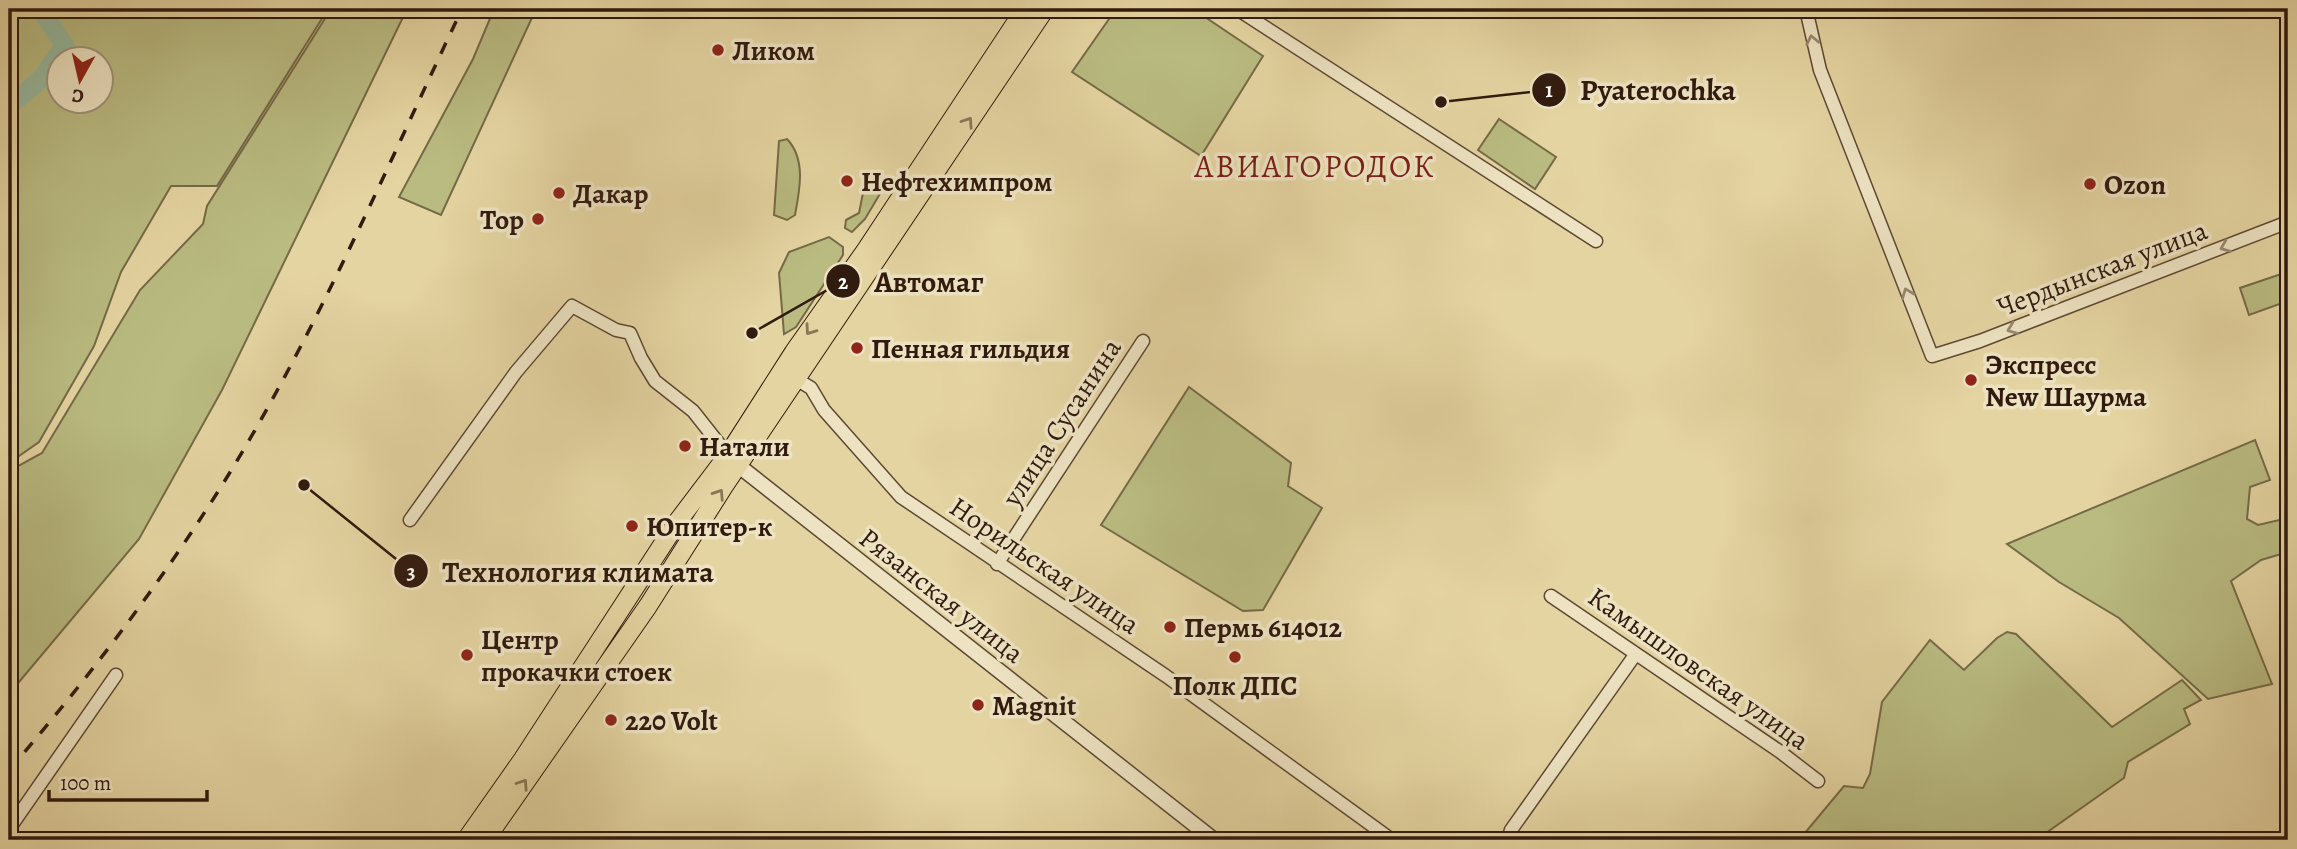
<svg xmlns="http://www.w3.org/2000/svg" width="2297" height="849" font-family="Alegreya,serif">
<rect width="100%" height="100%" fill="#e4d4a1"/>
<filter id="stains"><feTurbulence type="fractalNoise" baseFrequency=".00286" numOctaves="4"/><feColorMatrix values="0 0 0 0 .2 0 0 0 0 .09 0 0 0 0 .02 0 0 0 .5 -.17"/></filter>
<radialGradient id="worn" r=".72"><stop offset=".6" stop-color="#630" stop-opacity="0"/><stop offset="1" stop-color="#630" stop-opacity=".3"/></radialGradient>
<path fill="#b9bb81" stroke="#756a48" stroke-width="2" fill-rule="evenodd" d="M9,9H328L217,186H171L121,272L94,346L39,442L9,463ZM60,60H102V102H60Z
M331,9H407L222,390L139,539L9,694V471L42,453L140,290L203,224L207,206Z
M494,9H536L441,215L399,197L473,59Z
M1116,9H1193L1263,56L1201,156L1072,72Z
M1499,119L1556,157L1535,189L1478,150Z
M787,139C806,159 800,189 795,215L787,220L774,215L779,141Z
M887,182L865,219L852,232L845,228L846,220L859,213L865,183Z
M829,237L843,247V255L796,327L784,334L779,273L789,252Z
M2284,273L2288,301L2249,315L2240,288Z
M1189,387L1291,463L1288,486L1322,508L1263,610L1243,611L1101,525Z
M2255,440L2270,480L2250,487L2247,519L2258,525L2288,518V552L2261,560L2231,581L2272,684L2208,699L2119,618L2059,582L2007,544Z
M2007,632L2016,634L2112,727L2182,680L2201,700L2184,709L2190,724L2128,762L2124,778L2036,840H1799L1844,786L1863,788L1870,774L1882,702L1930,640L1964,670L1997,638Z"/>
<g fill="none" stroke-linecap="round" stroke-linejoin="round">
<path stroke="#97b9a0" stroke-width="19" d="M9,106L40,80L65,46L45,16L47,9"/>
<g stroke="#5e4833" stroke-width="15">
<path id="minor" d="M1237,9L1596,241
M1806,9L1820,70L1932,356L1980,341L2288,222
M796,379L811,388L824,410L901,497L1166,676L1392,840
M410,520L516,372L572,306L616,330L630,333L641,358L655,381L693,411L731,459
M997,564L1143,341
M1551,596L1779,751L1818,781
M9,829L116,675
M1508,840L1511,830L1635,655"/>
</g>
<g stroke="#5e4833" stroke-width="17">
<path id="tertiary" d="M739,466L1214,840"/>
</g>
<g stroke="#311a0e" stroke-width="20">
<path id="primary" d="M466,840L523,759L678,521L728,455L794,352L866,250L1025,9
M485,840L648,606L724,486L1045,9"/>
</g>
<use href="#minor" stroke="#ede3c2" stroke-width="12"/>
<use href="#tertiary" stroke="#ede3c2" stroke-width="14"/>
<use href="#primary" stroke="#e4d4a1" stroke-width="18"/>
<path stroke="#311a0e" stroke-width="3.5" stroke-dasharray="12 12" stroke-linecap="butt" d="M9,770C88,679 160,584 224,482C316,334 387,166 462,9"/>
</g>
<defs><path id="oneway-chevron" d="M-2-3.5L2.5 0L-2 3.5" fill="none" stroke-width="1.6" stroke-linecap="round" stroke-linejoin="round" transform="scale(1.75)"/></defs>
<g stroke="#988971">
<use href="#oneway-chevron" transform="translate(1812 40) rotate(-102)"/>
<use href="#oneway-chevron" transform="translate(2225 247) rotate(158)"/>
<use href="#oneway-chevron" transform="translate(1907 293) rotate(-111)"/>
<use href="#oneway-chevron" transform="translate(2012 329) rotate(159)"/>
</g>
<g stroke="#8a7758">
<use href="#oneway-chevron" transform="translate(968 122) rotate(-56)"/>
<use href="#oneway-chevron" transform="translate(810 330) rotate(125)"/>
<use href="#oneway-chevron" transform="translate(719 494) rotate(-57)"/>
<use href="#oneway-chevron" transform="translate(523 784) rotate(-56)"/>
</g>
<g fill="#8f2418" stroke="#ede3c2" stroke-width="2.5">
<circle cx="718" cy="50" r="7"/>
<circle cx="847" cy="181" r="7"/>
<circle cx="2090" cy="184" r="7"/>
<circle cx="559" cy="193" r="7"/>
<circle cx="538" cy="219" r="7"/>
<circle cx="857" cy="348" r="7"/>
<circle cx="1971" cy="380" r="7"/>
<circle cx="685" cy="446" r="7"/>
<circle cx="632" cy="526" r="7"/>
<circle cx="1170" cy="627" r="7"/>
<circle cx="467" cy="655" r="7"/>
<circle cx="1235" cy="657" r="7"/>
<circle cx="978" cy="705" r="7"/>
<circle cx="611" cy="720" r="7"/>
</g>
<g text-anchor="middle" stroke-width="7" stroke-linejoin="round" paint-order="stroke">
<g font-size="28" font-weight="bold" fill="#311a0e" stroke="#ede3c2" text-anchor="start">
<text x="732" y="60">Ликом</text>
<text x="861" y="191">Нефтехимпром</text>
<text x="2104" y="194">Ozon</text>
<text x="573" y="203">Дакар</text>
<text x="524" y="229" text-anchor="end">Тор</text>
<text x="871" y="358">Пенная гильдия</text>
<text x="1985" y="374">Экспресс<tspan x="1985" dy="32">New Шаурма</tspan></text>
<text x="699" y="456">Натали</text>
<text x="646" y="536">Юпитер-к</text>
<text x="1184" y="637">Пермь 614012</text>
<text x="481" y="649">Центр<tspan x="481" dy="32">прокачки стоек</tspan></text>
<text x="1235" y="695" text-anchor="middle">Полк ДПС</text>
<text x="992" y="715">Magnit</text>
<text x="625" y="730">220 Volt</text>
</g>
<g font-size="28" fill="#311a0e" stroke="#ede3c2">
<text transform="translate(2102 268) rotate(-21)" y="10">Чердынская улица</text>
<text transform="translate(1061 422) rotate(-57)" y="10">улица Сусанина</text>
<text transform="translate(1045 565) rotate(34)" y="10">Норильская улица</text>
<text transform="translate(942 595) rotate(38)" y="10">Рязанская улица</text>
<text transform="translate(1699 668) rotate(35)" y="10">Камышловская улица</text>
</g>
<g font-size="32" letter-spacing="2" fill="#7a1f14" stroke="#ede3c2">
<text x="1315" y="177">АВИАГОРОДОК</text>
</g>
</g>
<path fill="none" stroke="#311a0e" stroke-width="2.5" d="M1441 102L1549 90M752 333L843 281M304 485L411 571"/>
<g fill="#311a0e" stroke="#ede3c2" stroke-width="2.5">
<circle cx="1441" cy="102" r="7"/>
<circle cx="752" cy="333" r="7"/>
<circle cx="304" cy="485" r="7"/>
<circle cx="1549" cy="90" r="18"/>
<circle cx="843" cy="281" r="18"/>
<circle cx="411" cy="571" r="18"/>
</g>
<g font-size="21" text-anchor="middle" font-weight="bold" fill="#fff">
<text x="1549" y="97">1</text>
<text x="843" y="289">2</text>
<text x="411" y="579">3</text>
</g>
<g font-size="30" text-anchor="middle" font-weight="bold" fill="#311a0e" stroke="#ede3c2" stroke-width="7" stroke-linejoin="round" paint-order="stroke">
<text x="1658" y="100">Pyaterochka</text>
<text x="929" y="292">Автомаг</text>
<text x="578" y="582">Технология климата</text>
</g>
<rect width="2297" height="849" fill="none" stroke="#e4d4a1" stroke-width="35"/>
<rect x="10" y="10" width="2276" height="828" fill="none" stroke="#311a0e" stroke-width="3.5"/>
<rect x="18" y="18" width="2262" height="814" fill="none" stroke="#311a0e" stroke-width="2"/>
<g transform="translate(80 80) rotate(188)"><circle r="33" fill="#ede3c2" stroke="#a2937a" stroke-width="2"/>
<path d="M0-5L12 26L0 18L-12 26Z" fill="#8f2418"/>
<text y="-10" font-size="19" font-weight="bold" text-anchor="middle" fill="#311a0e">С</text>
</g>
<path d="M49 790v10h158v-10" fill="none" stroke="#311a0e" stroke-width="3.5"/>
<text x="60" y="790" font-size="21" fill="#311a0e" stroke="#ede3c2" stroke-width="5" paint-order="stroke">100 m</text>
<rect width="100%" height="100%" filter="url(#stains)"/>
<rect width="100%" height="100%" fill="url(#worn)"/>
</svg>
